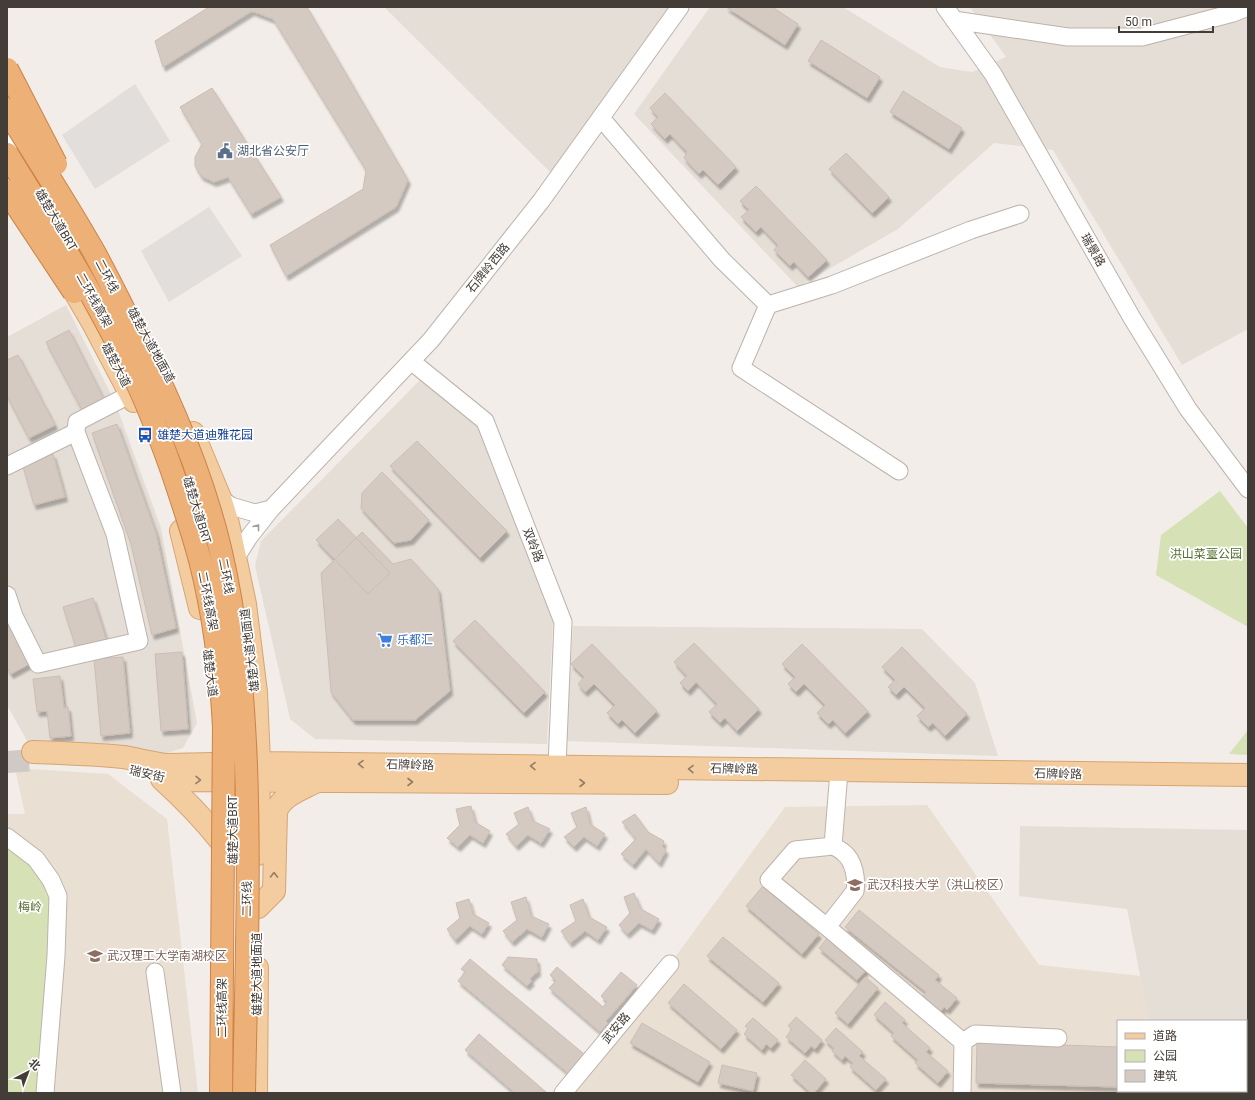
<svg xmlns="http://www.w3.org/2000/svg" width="1255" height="1100" font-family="Roboto,'Noto Sans SC',sans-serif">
<defs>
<filter id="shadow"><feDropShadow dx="2.5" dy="4.5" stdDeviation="1" flood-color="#0004"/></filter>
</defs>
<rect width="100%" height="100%" fill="#f2ede8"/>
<path fill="#e5ded7" d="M384,7H672L551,173Z
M710,7H843L940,67L972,72L1006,57L970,7H1248V329L1182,365L1053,150L994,143L898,229L798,287L634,114Z
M66,305L115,402L161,528L197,723L183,748L161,755L31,748L7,705V337Z
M421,379L475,420L553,620L547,744L315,739L290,719L255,566L261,541Z
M573,626L922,629L975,683L998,756L566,741Z
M1020,826L1248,830V1093H1163V1091H1246V1021H1149L1127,909L1019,896Z"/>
<path fill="#e9dfd3" d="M15,768L108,774L167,819L198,1093H7V814H25Z
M927,805L1039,965L1141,976L1149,1021H1118V1091H1163V1093H563L670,964L785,807Z"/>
<path fill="#d6e2b5" d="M1220,491L1248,528V627L1156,575L1161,535Z
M1248,730V755L1229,754Z
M7,842L28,857L53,896L41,1093H7Z"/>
<path fill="#e1dedc" d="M135,84L170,141L95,189L62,135Z
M209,207L242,256L169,302L141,251Z"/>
<path fill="#d5cac2" stroke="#ccbdb3" filter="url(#shadow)" d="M209,7H307L408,180L396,207L286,276L270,245L363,189L366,170L273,19L252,11L163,67L155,41Z
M726,7H772L798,24L785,45Z
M821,40L880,77L867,98L808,61Z
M212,88L281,197L251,214L228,177L214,182L201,176L195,166V157L202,144L180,107Z
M903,91L962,128L949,149L890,112Z
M665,93L736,167L718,185L703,170L699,174L684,158L687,152L670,134L665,139L651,124L658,117L650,108Z
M846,153L889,197L872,213L829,169Z
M756,186L827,260L808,277L794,262L790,266L774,250L778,245L761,227L756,232L741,217L749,210L740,201Z
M69,330L105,401L83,412L46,342Z
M18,355L55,425L29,438L7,396V360Z
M117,424L156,533L176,628L152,635L131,544L92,433Z
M417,441L507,531L480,558L390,466Z
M53,454L65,497L34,505L22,463Z
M382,472L429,520L411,540L394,543L361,508L362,493Z
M338,519L390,573L368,594L316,540Z
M362,532L393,564L411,559L438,589L450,691L415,720H353L331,692L321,573Z
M93,598L106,639L76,648L63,607Z
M7,616L31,663L11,674L7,668Z
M475,620L545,692L524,713L453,641Z
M694,643L759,709L737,731L725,718L720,723L709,712L717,704L696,682L688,691L680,683L687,676L674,662Z
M592,644L657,711L635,733L622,720L618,724L607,713L615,705L594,684L585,692L578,684L584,677L571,664Z
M802,644L868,711L845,733L833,720L828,724L817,713L825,705L804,684L796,692L788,684L795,677L782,664Z
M902,647L967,714L945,736L933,723L928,727L917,716L925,708L904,687L896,695L888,687L895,680L882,667Z
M182,652L188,729L161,731L155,654Z
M123,657L130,733L101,736L94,659Z
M60,676L64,708L68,707L71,736L50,738L47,711L37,712L33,679Z
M471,806L475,822L490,831L483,843L470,835L458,847L447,838L460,825L456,809Z
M528,807L533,821L550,829L541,843L528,835L516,846L506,834L519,824L514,813Z
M586,807L590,824L605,834L597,846L584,837L574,847L564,837L577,827L571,813Z
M635,814L648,832L664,841L662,846L666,850L659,863L646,849L633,865L621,854L636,839L622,822Z
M763,886L819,934L802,954L746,906Z
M634,893L641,909L659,919L652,930L639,923L627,934L619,925L630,913L624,897Z
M526,897L531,916L549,924L542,937L527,929L512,942L503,931L517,920L511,902Z
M469,899L473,914L489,923L482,934L470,926L455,940L447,929L460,918L456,903Z
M583,899L589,917L607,927L598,940L585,931L570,943L561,931L576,921L570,905Z
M859,910L939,975L935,980L957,998L947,1010L944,1007L940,1012L922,997L926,992L845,927Z
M723,937L779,983L763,1002L707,956Z
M828,937L867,969L857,980L819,948Z
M508,957L537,959L538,972L536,973L530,979L532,981L527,986L502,965Z
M470,959L584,1054L568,1073L458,981L465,972L461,969Z
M557,967L603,1007L607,1002L601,996L621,972L637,985L606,1021L608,1023L600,1032L549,988L556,981L550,975Z
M865,977L878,988L848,1024L835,1013Z
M684,984L737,1030L721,1049L668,1003Z
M885,1002L905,1020L902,1023L930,1048L926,1052L948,1071L938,1083L915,1063L918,1060L891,1036L894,1033L874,1015Z
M796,1017L822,1040L815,1049L811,1046L805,1053L786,1037L792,1029L788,1026Z
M753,1018L778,1040L771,1048L766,1044L762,1050L744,1034L748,1029L745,1026Z
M642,1023L710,1062L698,1082L630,1043Z
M836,1028L863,1052L859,1056L886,1079L876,1090L850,1067L853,1063L845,1056L842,1060L832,1051L834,1048L825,1040Z
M479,1034L547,1093H515L465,1050Z
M977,1042L1118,1047V1087L976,1083Z
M805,1060L826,1079L814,1093H811L791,1075Z
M722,1065L757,1073L753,1091L718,1083Z"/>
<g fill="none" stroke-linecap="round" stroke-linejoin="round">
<path stroke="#cfcac5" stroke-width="22" stroke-dasharray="22 11" stroke-linecap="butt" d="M7,762L35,760"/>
<g stroke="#bcb3ab" stroke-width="19">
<path id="minor" d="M945,7L993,74L1132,318L1188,409L1248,489
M954,20L1068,37H1142L1233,13L1248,7
M601,118L722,260L768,305L741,368L899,471
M7,138L22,164
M768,305L832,285L971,230L1020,214
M411,361L485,421L563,622L557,766
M167,427C186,475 203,525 216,577
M7,466L76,432
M220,498L231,506L255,513L271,509L249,537L235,559
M271,509L431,340L541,201L680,7
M7,595L14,616L38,664L139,641L115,534L76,432L77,422L131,394
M7,837L36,859L51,880L58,896L56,956L45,1093
M833,846L795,850L769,880L827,927L963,1042
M234,870V1049
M827,927L855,891C857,879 854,861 844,853C841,850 837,848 833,846L839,771
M155,972L172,1093
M563,1093L670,964
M962,1093L963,1042L975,1034L1058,1038"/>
</g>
<g stroke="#d6a572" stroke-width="24">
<path id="major" d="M7,96L24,125
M65,275L93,323L134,401
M193,433L220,498L228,524L245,604L256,692L259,763L258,854
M181,531L200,608
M33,752C63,753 93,754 123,757C138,759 153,764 168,765L259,763L1248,775
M162,779C183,798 202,817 219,839
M177,780L667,783
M258,907L274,891L276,812C281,796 300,790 315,782
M256,1093L257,968"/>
</g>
<use href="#minor" stroke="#fff" stroke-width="17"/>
<use href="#major" stroke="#f3cca0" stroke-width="22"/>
<g stroke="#cb8348" stroke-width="24" stroke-linecap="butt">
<path id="highway-bridge" d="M7,69L56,164
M7,110C36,157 67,204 94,252C105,272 115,292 125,312C165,387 200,465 220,548C237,619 243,692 246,765C250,874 246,984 244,1093
M7,154C54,230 101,306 139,387C152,415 162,443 172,471C182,501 192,530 200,560C214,615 221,671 224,727L221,1093
M7,191L74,292"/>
</g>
<use href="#highway-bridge" stroke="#edb077" stroke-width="22"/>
</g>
<defs><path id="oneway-chevron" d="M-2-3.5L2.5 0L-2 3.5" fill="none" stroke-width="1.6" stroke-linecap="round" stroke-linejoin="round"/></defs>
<use stroke="#a29e9b" href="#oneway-chevron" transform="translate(257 527) rotate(-52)"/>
<g stroke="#937d66">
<use href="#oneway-chevron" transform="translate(361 764) rotate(-179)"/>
<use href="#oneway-chevron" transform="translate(533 766) rotate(-179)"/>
<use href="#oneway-chevron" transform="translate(691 769) rotate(-179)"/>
<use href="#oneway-chevron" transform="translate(198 780) rotate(1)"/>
<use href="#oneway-chevron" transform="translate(410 782)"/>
<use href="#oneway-chevron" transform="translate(582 783)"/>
<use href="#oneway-chevron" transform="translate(274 875) rotate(-89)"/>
</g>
<defs>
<g id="civic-bare" transform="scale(1.2)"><path d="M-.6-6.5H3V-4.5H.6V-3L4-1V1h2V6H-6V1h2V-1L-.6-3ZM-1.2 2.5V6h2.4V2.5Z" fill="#5c6f8a" stroke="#fff" stroke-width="2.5" paint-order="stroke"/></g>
<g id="bus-bare" transform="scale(1.2)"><path d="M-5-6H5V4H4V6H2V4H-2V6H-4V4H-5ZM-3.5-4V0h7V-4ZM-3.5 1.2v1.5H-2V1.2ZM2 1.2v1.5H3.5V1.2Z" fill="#1a4fb4" stroke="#fff" stroke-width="2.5" paint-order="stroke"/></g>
<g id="supermarket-bare" transform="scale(1.2)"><path d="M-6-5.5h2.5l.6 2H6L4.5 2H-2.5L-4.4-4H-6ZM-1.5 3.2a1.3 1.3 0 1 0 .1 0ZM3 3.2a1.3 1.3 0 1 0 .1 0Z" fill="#3f7fe0" stroke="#fff" stroke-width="2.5" paint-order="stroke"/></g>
<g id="university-bare" transform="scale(1.2)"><path d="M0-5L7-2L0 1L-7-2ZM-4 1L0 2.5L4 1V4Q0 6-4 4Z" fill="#8d6e63" stroke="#fff" stroke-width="2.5" paint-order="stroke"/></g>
</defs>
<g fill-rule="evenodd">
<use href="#civic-bare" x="225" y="151"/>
<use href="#bus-bare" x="145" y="435"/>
<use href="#supermarket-bare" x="385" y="640"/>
<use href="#university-bare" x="855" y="885"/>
<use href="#university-bare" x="95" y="956"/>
</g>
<g text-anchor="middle" stroke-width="3.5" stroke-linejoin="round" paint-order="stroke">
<g font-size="12" fill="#4e5e75" stroke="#fff" text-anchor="start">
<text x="237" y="155">湖北省公安厅</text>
</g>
<g font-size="12" fill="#443d37" stroke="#fff">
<text transform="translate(56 220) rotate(59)" y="4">雄楚大道BRT</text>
<text transform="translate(1093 250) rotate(60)" y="4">瑞景路</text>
<text transform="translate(488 268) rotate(-51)" y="4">石牌岭西路</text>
<text transform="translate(107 276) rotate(62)" y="4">二环线</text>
<text transform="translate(94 300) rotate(61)" y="4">二环线高架</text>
<text transform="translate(151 345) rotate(61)" y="4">雄楚大道地面道</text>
<text transform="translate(116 365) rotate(62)" y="4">雄楚大道</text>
<text transform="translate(197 510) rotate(73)" y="4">雄楚大道BRT</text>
<text transform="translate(533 545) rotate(69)" y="4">双岭路</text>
<text transform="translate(226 576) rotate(79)" y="4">二环线</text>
<text transform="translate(208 601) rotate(79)" y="4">二环线高架</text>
<text transform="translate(250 650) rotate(-97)" y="4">雄楚大道地面道</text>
<text transform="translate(210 673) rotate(83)" y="4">雄楚大道</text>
<text transform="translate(410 765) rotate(1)" y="4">石牌岭路</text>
<text transform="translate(734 769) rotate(1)" y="4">石牌岭路</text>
<text transform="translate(147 774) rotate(13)" y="4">瑞安街</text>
<text transform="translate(1058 774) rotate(1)" y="4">石牌岭路</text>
<text transform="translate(233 830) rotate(-90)" y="4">雄楚大道BRT</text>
<text transform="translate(247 899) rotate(-89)" y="4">二环线</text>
<text transform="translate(257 974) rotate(-90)" y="4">雄楚大道地面道</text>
<text transform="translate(222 1008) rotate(-90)" y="4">二环线高架</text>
<text transform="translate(616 1028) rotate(-50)" y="4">武安路</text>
</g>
<g font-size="12" fill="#164399" stroke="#fff" text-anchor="start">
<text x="157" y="439">雄楚大道迪雅花园</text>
</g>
<g font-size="12" fill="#546f31" stroke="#fff">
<text x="1206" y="558">洪山菜薹公园</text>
<text x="30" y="911">梅岭</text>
</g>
<g font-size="12" fill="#366cbe" stroke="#fff" text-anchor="start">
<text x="397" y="644">乐都汇</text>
</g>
<g font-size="12" fill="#785e54" stroke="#fff" text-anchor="start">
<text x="867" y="889">武汉科技大学（洪山校区）</text>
<text x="107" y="960">武汉理工大学南湖校区</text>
</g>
</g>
<rect width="1255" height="1100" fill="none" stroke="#443d37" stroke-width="16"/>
<rect x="1117" y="1020" width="130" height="72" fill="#ffffff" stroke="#b4b1af"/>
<rect x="1125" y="1033" width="20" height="6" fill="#f3cca0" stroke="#b4b1af"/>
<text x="1153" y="1040" font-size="12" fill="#443d37">道路</text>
<rect x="1125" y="1050" width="20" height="12" fill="#d6e2b5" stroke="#b4b1af"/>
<text x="1153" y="1060" font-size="12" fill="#443d37">公园</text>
<rect x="1125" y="1070" width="20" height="12" fill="#d5cac2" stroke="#b4b1af"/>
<text x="1153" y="1080" font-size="12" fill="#443d37">建筑</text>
<g transform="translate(28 1072) rotate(42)" stroke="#ffffff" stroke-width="3" paint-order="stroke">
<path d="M0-3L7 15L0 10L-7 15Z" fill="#443d37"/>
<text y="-6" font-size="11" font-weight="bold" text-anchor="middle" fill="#443d37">北</text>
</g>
<path d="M1119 26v6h94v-6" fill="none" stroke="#443d37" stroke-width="2"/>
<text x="1125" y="26" font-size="12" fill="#443d37" stroke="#ffffff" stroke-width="3" paint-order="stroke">50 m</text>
</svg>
